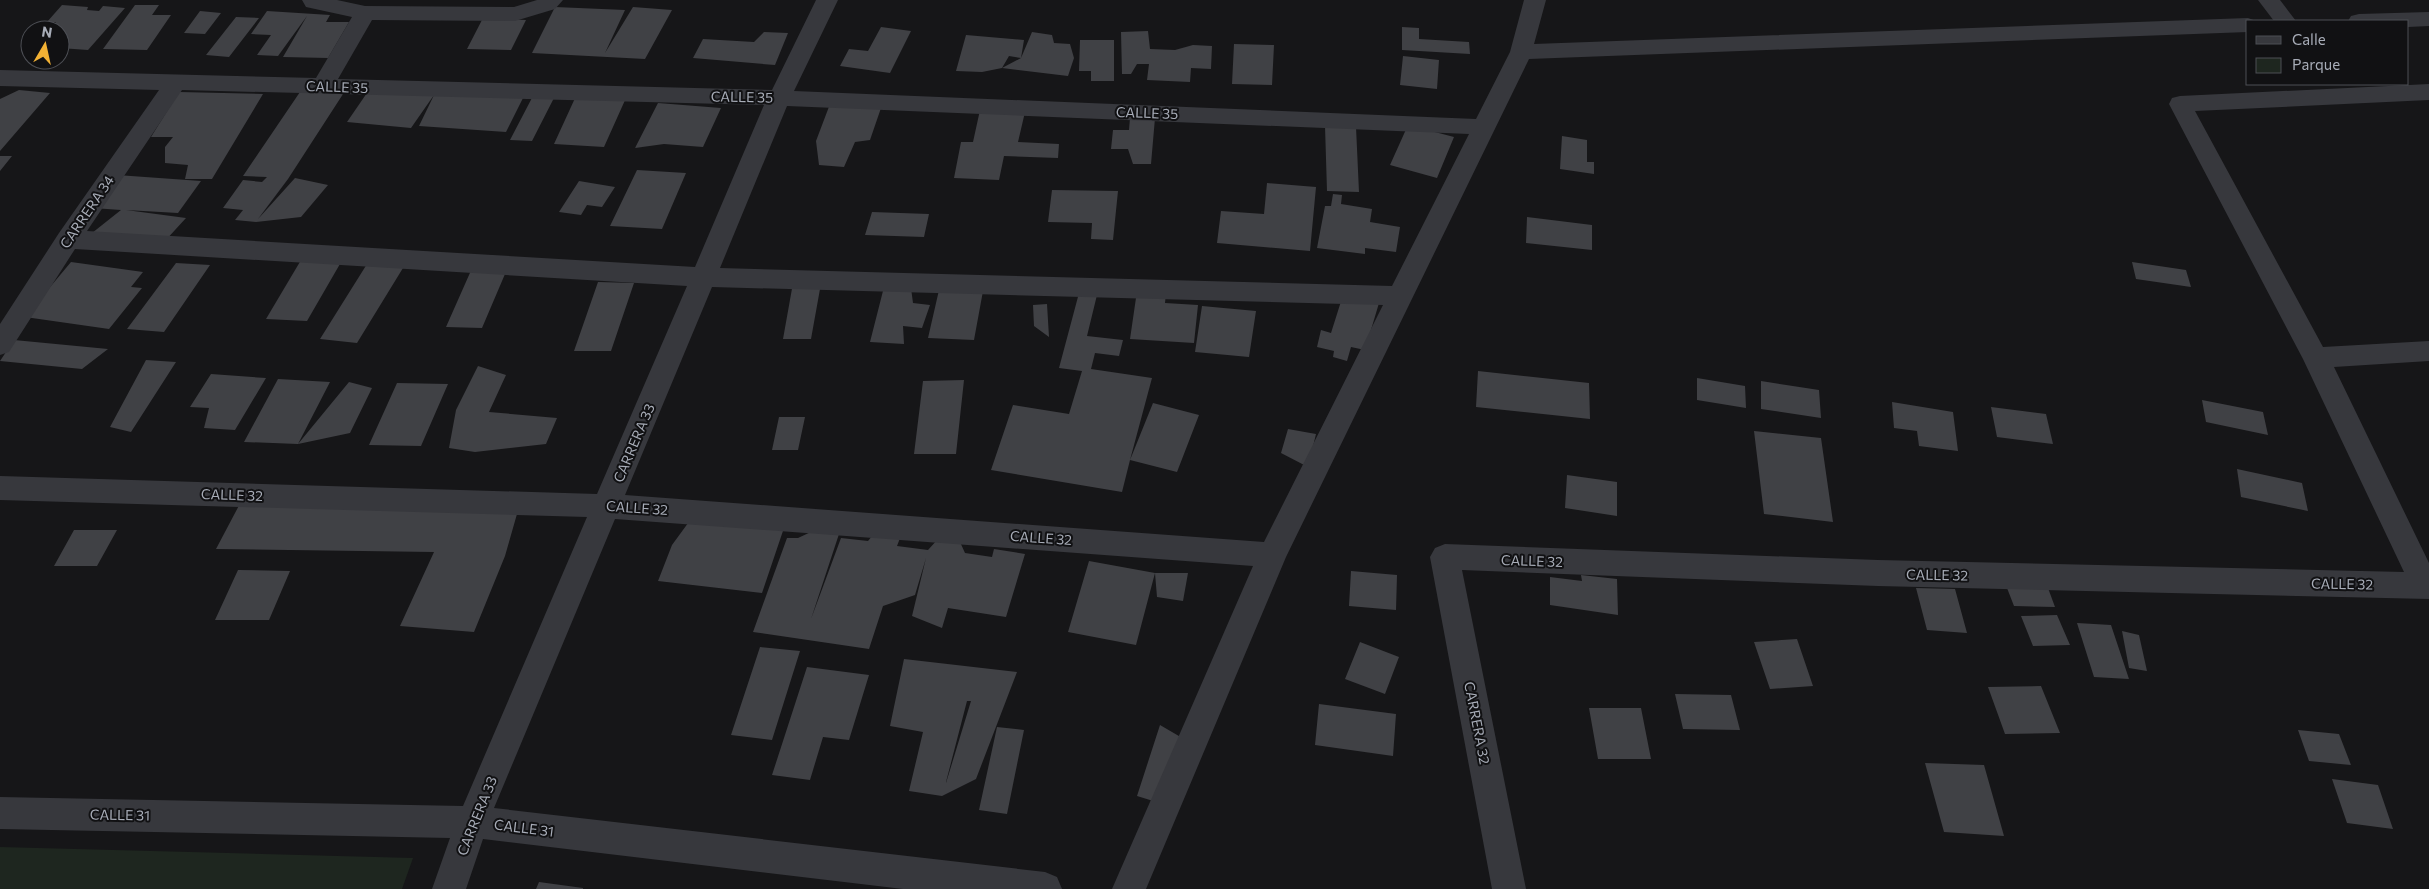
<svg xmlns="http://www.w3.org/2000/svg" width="2429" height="889" font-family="Commissioner,sans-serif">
<rect width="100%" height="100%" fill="#161618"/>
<path fill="#1e261f" d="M0,847L413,858L402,889H0Z"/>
<path fill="#404145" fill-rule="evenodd" d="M62,5L88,7L87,10L99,11L103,6L125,8L88,50L60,48V30H49L56,22H47Z
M135,5H159L152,15H171L147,50L103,49Z
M555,7L625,10L605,53L633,7L672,10L645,59L532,53Z
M200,11L221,13L205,34L184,33Z
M267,11L330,15L326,22H349L328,58L283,57L307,16L278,56L257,55L271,35L251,34Z
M236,17L259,18L229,57L206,55Z
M483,18L526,20L511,50L467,49Z
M881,27L911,31L890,73L840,66L849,49L868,51Z
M1402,27L1419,28V39L1469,42L1470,54L1402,50Z
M1148,31L1150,49L1175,50L1193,45L1212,46L1211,69L1191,68L1190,82L1147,80L1149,64H1137L1131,74H1122L1121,32Z
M764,32L788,33L775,65L693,58L703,39L754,42Z
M1032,32L1052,35L1054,43L1070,44L1074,58L1068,76L1002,68L1021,58Z
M966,35L1024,40L1021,58L1009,56L1002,68L982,72L956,71Z
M1080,40H1114V81H1091V71H1079Z
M1234,44L1274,45L1272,85L1232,84Z
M1403,56L1439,60L1437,89L1400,85Z
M302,89L345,91L288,179L258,219L295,178L328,185L301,217L256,222L235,220L243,210L223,208L243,180L262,182L267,177L243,176Z
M19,90L50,93L0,151V99Z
M369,90L434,95L411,128L347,122Z
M179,92L263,94L212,179H185L188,165L165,163V147L173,137H151Z
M525,94L506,132L419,126L434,95Z
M534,94L555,96L532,141L510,140Z
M576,96L626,98L604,147L554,144Z
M658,103L721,108L703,147L664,144L635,148Z
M830,104L881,108L870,140L855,142L844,167L819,165L816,141Z
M980,110L1025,112L1018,142L1059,144L1058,158L1004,156L999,180L954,178L961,142H973Z
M1130,118H1155L1151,164H1133L1128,149H1111L1113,130H1129Z
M1408,125L1454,137L1437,178L1390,165Z
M1325,126L1356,127L1359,192L1327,191Z
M1562,136L1587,140V162H1594V174L1560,169Z
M0,156H12L0,171Z
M637,170L686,173L662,229L610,226Z
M117,175L201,181L178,213L126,210L186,218L164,242L87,237L121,210L93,208Z
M579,181L615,187L602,207L587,205L581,215L559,212Z
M1267,183L1316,187L1310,251L1217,243L1221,211L1264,214Z
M1052,190L1118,191L1113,240L1091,239L1092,223L1048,222Z
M1333,194L1342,195L1341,204L1372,209L1370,222L1400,227L1396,252L1365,248V254L1317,248L1325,206H1331Z
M872,212L929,214L924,237L865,235Z
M1527,217L1592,225V250L1526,243Z
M304,255L344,257L307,321L266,319Z
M71,262L143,272L131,287L142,288L109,329L25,317Z
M2132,262L2186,270L2191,287L2136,279Z
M176,263L210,265L164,332L127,329Z
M367,264L403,268L357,343L320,339Z
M473,266L508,267L482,328L446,327Z
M598,282L634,283L611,351H574Z
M793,283L820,289L811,339H783Z
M884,287L911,288L913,303L930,305L922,328L903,326L904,344L870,342Z
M939,290L983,291L974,340L928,338Z
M1137,291L1166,293L1165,303L1198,305L1194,343L1130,339Z
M1079,293L1097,295L1087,336L1123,340L1119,356L1095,353L1091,369L1152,378L1130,460L1153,403L1199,415L1177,472L1130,460L1122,492L991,470L1013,405L1069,414L1082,371L1059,368Z
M1343,295L1379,303L1365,350L1351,347L1347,361L1333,357L1334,351L1317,347L1321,330L1331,333Z
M1047,304L1049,337L1034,326L1033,305Z
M1202,306L1256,311L1249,357L1195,352Z
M14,340L108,349L82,369L0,361Z
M146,360L176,362L131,432L110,427Z
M478,366L506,375L489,412L557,418L546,444L475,452L449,448L456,410Z
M1478,371L1589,383L1590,419L1476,407Z
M211,374L266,378L235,430L204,428L209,408L190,407Z
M1697,378L1745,386L1746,408L1697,400Z
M278,379L330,382L298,444L349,382L372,388L350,433L298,444L244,442Z
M964,380L956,454H914L923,381Z
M1761,381L1819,390L1821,418L1761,409Z
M397,383L448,384L421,446L369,445Z
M2202,400L2263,412L2268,435L2206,422Z
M1892,402L1953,412L1958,451L1919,446L1917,431L1894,428Z
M1991,407L2046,414L2053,444L1997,437Z
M779,417H805L798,450H772Z
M1288,429L1316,434L1308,467L1281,453Z
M1754,431L1821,438L1833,522L1764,514Z
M2237,469L2302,483L2308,511L2241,497Z
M1567,475L1617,482V516L1565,508Z
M244,496L519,507L505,556L474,632L400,626L434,552L216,549Z
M691,519L786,522L762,593L658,581L672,545Z
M74,530H117L97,566H54Z
M877,530L902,533L897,546L928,550L938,539L960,542L965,553L992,557L994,549L1025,554L1006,617L948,608L942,628L912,616L926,558L915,595L883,606L869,649L753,632L787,538H798L813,531L839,534L811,619L841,538L868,541Z
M1089,561L1155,573H1188L1183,601L1157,597L1155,573L1136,645L1068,632Z
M238,570L290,571L269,620H215Z
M1351,571L1397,575L1396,610L1349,606Z
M1581,575L1617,579L1618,615L1550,605V577L1582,581Z
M1916,588L1955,589L1967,633L1927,630Z
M2007,588H2048L2055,607L2014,606Z
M2057,615L2070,645L2033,646L2021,616Z
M2077,623L2111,625L2129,679L2094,677Z
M2122,631L2139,635L2147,671L2129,668Z
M1797,639L1813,686L1770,689L1754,642Z
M1360,642L1399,657L1385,694L1345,679Z
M760,647L800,651L772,740L731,735Z
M904,659L1017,672L976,779L942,796L909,791L923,732L890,726ZM967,701H971L946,783V782Z
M807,667L869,675L849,740L823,737L810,780L772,775Z
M2041,686L2060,733L2005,734L1988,687Z
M1675,694L1731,695L1740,730L1683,729Z
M1319,704L1396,714L1393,756L1315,745Z
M1589,708H1641L1651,759H1598Z
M1160,725L1184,739L1163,804L1137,796Z
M997,727L1024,730L1007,814L979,810Z
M2298,730L2339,734L2351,765L2309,761Z
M1925,763L1984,765L2004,836L1944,832Z
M2332,779L2378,785L2393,829L2347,823Z
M539,882L583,888V889H536Z"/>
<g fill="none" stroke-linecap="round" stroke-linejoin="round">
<path fill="#37383d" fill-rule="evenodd" d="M302,0H337L365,6L514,7L537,0H563L555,9L515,21L372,20L338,79L772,90L816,0H838L794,91L1476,119L1510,52L1524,0H1546L1534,44L2248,18L2256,21H2248V32L1529,59L1286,557L1146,889H1112L1253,566L615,519L494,808L1045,872L1057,877L1062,889H903L483,839L466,889H432L450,838L0,829V797L463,806L587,517L0,500V476L597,494L687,286L75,249L9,352L0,355V324L59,233L159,90L0,86V70L316,78L352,17L306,7ZM182,90L764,105L695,267L87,231ZM787,106L1469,134L1392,286L720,268ZM712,287L1383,305L1264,542L625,495Z
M2258,0H2280L2296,21H2274Z
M2429,12V26L2408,27V21H2348L2351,16L2359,14Z
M2429,84V100L2195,111L2323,347L2429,341V361L2334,367L2429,563V599L1878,586L1462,570L1526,889H1492L1430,557L1435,548L1445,544L1878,560L2404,572L2303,359L2169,104L2172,98L2180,96Z"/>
</g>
<g text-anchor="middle" stroke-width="4" stroke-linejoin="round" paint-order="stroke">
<g font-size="14" fill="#a8adb8" stroke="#111113">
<text transform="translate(337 87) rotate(2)" y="5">CALLE 35</text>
<text transform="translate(742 97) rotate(1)" y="5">CALLE 35</text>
<text transform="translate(1147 113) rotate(2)" y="5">CALLE 35</text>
<text transform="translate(87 212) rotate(-56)" y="5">CARRERA 34</text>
<text transform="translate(634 443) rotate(-67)" y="5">CARRERA 33</text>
<text transform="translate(232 495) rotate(2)" y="5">CALLE 32</text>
<text transform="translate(637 508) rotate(4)" y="5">CALLE 32</text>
<text transform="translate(1041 538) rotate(4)" y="5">CALLE 32</text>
<text transform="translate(1532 561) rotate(2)" y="5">CALLE 32</text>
<text transform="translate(1937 575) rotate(1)" y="5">CALLE 32</text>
<text transform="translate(2342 584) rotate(1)" y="5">CALLE 32</text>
<text transform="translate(1477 723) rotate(79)" y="5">CARRERA 32</text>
<text transform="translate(120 815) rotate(1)" y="5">CALLE 31</text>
<text transform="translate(477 816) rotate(-68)" y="5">CARRERA 33</text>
<text transform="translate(524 828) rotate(7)" y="5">CALLE 31</text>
</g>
</g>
<rect x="2246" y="20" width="162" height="65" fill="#111113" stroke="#4d4f55"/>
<rect x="2256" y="36" width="25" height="8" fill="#37383d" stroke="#4d4f55"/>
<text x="2292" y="45" font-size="15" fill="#a8adb8">Calle</text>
<rect x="2256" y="58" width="25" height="15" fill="#1e261f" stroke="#4d4f55"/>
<text x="2292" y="70" font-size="15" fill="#a8adb8">Parque</text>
<g transform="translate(45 45) rotate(9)"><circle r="24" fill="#111113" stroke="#4d4f55"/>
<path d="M0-4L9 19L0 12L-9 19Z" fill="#f2b134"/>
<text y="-8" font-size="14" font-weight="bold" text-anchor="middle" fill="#a8adb8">N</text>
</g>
</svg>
